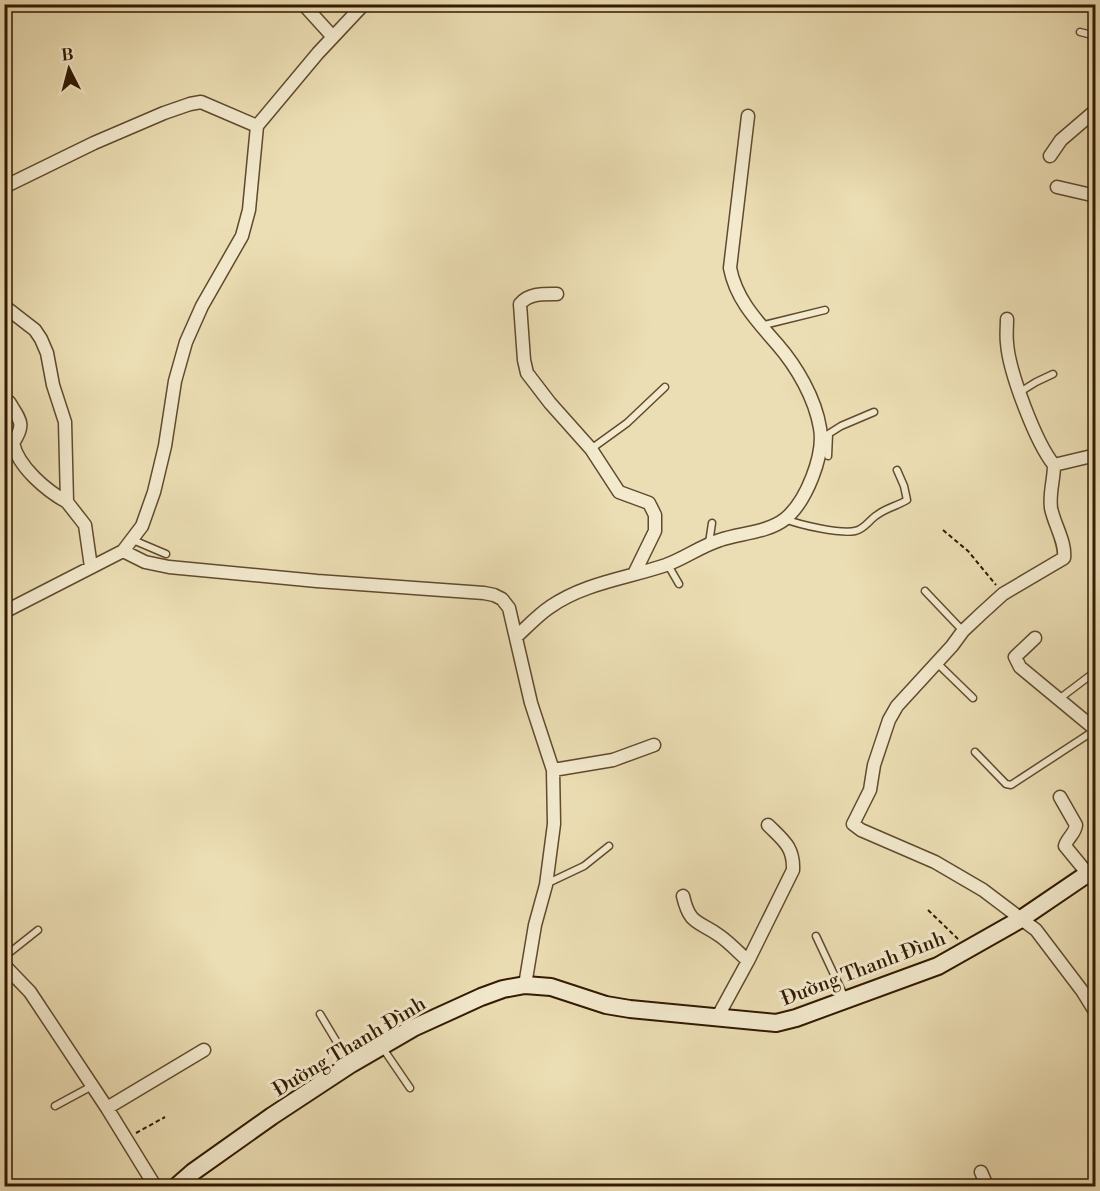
<svg xmlns="http://www.w3.org/2000/svg" width="1100" height="1191" font-family="'Libre Bodoni',serif">
<rect width="100%" height="100%" fill="#ecdeb4"/>
<filter id="stains"><feTurbulence type="fractalNoise" baseFrequency=".00333" numOctaves="4"/><feColorMatrix values="0 0 0 0 .2 0 0 0 0 .09 0 0 0 0 .02 0 0 0 .5 -.17"/></filter>
<radialGradient id="worn" r=".72"><stop offset=".6" stop-color="#630" stop-opacity="0"/><stop offset="1" stop-color="#630" stop-opacity=".3"/></radialGradient>
<g fill="none" stroke-linecap="round" stroke-linejoin="round">
<g stroke="#604a2d" stroke-width="9">
<path id="lane" d="M1080,32L1096,36
M760,326L825,310
M1020,392L1036,382L1053,374
M822,438L841,426L874,412
M591,449L627,423L665,387
M828,456L829,434
M785,519C800,525 840,534 855,531C865,529 869,520 877,515C886,508 897,506 907,500L904,486L897,470
M133,540L166,554
M709,543L712,523
M668,565L679,584
M925,591L963,631
M937,663L973,698
M1059,699L1096,671
M975,752L1006,784L1011,785L1095,730
M546,884L584,866L609,846
M816,936L846,1000
M4,957L38,930
M320,1014L350,1064
M382,1047L410,1088
M55,1106L92,1086"/>
</g>
<g stroke="#604a2d" stroke-width="15">
<path id="street" d="M303,4L333,37
M1050,156L1061,140L1096,110
M4,187L94,143L164,113L190,104L201,102L257,126
M1057,187L1096,196
M557,294C544,294 529,293 520,304L524,360L527,373L550,403L591,449L619,492L649,503L655,515V531L634,574
M4,306L35,330L41,339L47,353L53,385L65,422L67,502L85,525L91,567
M1007,319C1007,327 1006,335 1007,343C1009,372 1036,443 1054,465C1054,480 1049,493 1051,508C1054,524 1066,542 1064,558L1003,594L981,614L963,631L952,646L897,706L889,720L874,765L870,790L853,824L861,830L935,862L983,890L1036,930L1083,992L1096,1013
M9,402C20,420 26,424 13,443C18,467 47,491 67,502
M1054,465L1096,455
M123,551L145,562L169,567L317,581L484,593L494,595L502,599L509,608L531,703L553,770L554,824L546,885L535,925L525,985
M4,612L123,551L142,526L154,492L165,446L175,381L186,342L202,306L242,236L249,210L257,126L318,53L364,4
M516,637C527,627 538,615 550,607C584,583 628,578 666,565C685,558 701,546 720,540C740,533 767,533 785,519C806,502 825,455 820,428C815,398 797,367 777,344C756,320 736,299 730,268L748,116
M1035,638L1015,657L1020,667L1096,730
M553,770L613,760L654,745
M1060,797L1076,825C1075,834 1067,838 1065,846L1088,874
M683,896C690,926 698,920 720,936C730,943 739,953 748,961
M4,965L30,992L107,1108L155,1186
M718,1016L748,961L793,870C794,847 783,840 768,825
M107,1108L204,1050
M981,1172L987,1186
M1091,1186L1096,1182"/>
</g>
<g stroke="#311900" stroke-width="20">
<path id="secondary" d="M177,1186L193,1172L272,1116L351,1064L413,1028L481,997L503,989L525,985L551,987L606,1005L630,1009L776,1023L796,1018L938,966L1021,919L1096,868"/>
</g>
<path stroke="#311900" stroke-width="2" stroke-dasharray="4.5 3" stroke-linecap="butt" d="M943,530L968,551L996,585
M928,910L958,939
M136,1133L165,1117"/>
<use href="#lane" stroke="#f3eace" stroke-width="6"/>
<use href="#street" stroke="#f3eace" stroke-width="12"/>
<use href="#secondary" stroke="#f3eace" stroke-width="16"/>
</g>
<g text-anchor="middle" stroke-width="6" stroke-linejoin="round" paint-order="stroke">
<g font-size="20" fill="#311900" stroke="#f3eace">
<text transform="translate(863 968) rotate(-21)" y="7">Đường Thanh Đình</text>
<text transform="translate(349 1046) rotate(-31)" y="7">Đường Thanh Đình</text>
</g>
</g>
<rect width="1100" height="1191" fill="none" stroke="#ecdeb4" stroke-width="24"/>
<rect x="6" y="6" width="1088" height="1179" fill="none" stroke="#311900" stroke-width="3"/>
<rect x="12" y="12" width="1076" height="1167" fill="none" stroke="#311900" stroke-width="1.5"/>
<g transform="translate(69 69) rotate(354)" stroke="#f3eace" stroke-width="4.5" paint-order="stroke">
<path d="M0-4.5L10 22L0 15L-10 22Z" fill="#311900"/>
<text y="-9" font-size="16" font-weight="bold" text-anchor="middle" fill="#311900">B</text>
</g>
<rect width="100%" height="100%" filter="url(#stains)"/>
<rect width="100%" height="100%" fill="url(#worn)"/>
</svg>
